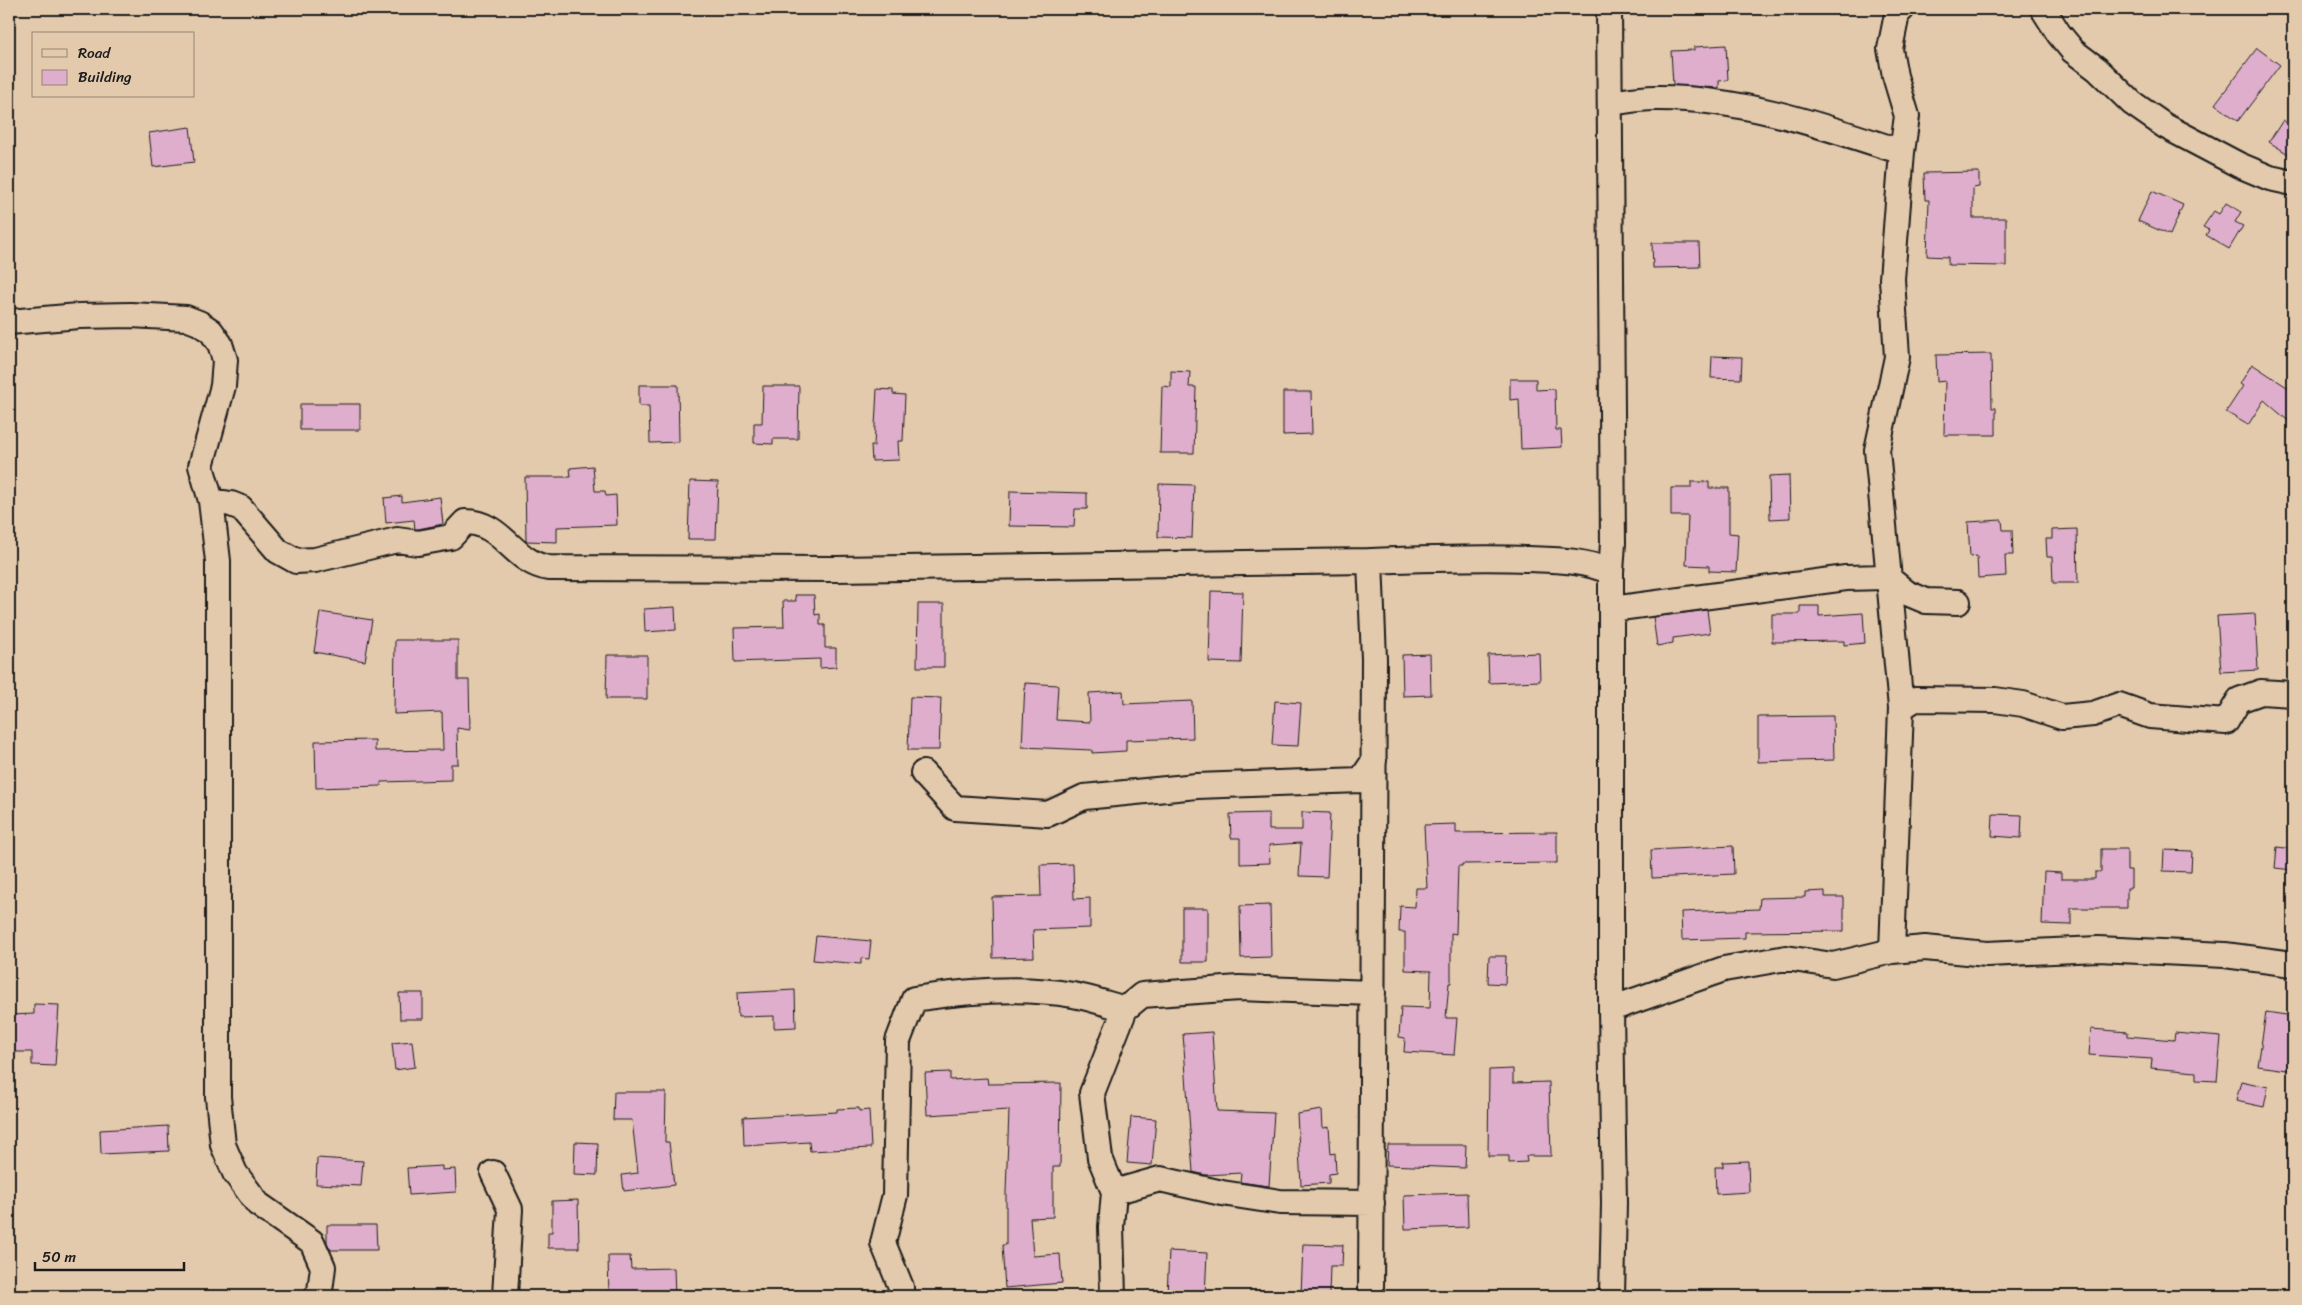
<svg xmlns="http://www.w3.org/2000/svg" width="2302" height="1305" font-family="Sriracha,sans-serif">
<rect width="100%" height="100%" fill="#e4caac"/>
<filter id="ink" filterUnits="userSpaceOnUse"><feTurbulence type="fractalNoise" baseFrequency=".02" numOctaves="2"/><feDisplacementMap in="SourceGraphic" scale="10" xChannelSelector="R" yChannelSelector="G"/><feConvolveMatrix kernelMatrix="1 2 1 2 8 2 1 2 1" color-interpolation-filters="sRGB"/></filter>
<g filter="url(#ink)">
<path fill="#dfaecd" stroke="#1c1c1c" d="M1726,45L1728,80L1719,81V88L1673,85L1671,51L1694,50V47Z
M2257,48L2280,65L2238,121L2215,104Z
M2283,120L2293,127V157L2269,142Z
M190,127L194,162L153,167L149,133Z
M1979,172V187L1973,188V218H2006V266L1948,265V257L1927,256L1929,200H1925L1924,173Z
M2152,191L2183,205L2170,235L2138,221Z
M2226,203L2241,212L2235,222L2243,226L2229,249L2206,235L2209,230L2203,227L2214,211L2219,214Z
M1652,243H1699L1700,267L1653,268Z
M1991,354L1992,408H1996V435H1944L1945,381L1937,382L1936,355Z
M1712,356L1742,357L1741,379L1711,378Z
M2252,364L2293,391V425L2264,400L2248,425L2226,412L2243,386L2240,384Z
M1171,371L1190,372L1189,387H1196L1194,453H1160L1162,386L1171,387Z
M1510,379H1536V390L1555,389L1556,430H1561L1562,447L1521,449L1519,399L1510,400Z
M639,385H678L679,442L650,443L649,406H639Z
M763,386H799L798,439H773V444L754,443V423H762Z
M877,389L893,390V394L905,395L903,441H898L899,460L872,461L871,446H874Z
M1283,392H1311L1312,434L1283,435Z
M300,404H360V430H300Z
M593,466L595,491H605L606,496L616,495L617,525L557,527V542L526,541L525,477H571L570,468Z
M1789,475L1790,518L1770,519L1769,476Z
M690,481L718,482L716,539H688Z
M1691,482H1709V488H1729V533L1738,534L1736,572L1709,571V566L1686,565L1688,516H1671V488H1691Z
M1159,484L1194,485L1192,538L1158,537Z
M1010,491L1087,493V509H1075L1074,527L1009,526Z
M402,496V502L440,497L443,524L418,529H415L414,520L386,523L384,498Z
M2002,520L2003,530H2012L2013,555H2005L2006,576L1978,578L1977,556L1970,557L1968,522Z
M2077,529L2078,583H2053L2052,557H2047L2046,539H2052V530Z
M1211,591L1243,592L1241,663L1209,662Z
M795,595H814L815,615L820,614V625H825V648H836V667L820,668V659L735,662L734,628L784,627L783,601H796Z
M918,604H944V667H917Z
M1800,606H1819V616L1863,613L1865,643L1844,645V641L1772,642V614H1800Z
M675,607L676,630L645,632L644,609Z
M1707,610L1710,633L1673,638V643L1657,646L1653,617Z
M320,612L372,620L365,661L314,652Z
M2255,614L2258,670L2221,672L2217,616Z
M395,640H458V680H469L470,730L457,728L458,764H451V780L381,782V786L316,788L315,741L375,740V751L443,750L442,712L394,714Z
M1539,653L1540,681L1489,683L1488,655Z
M1430,654L1431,695L1403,696L1402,655Z
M607,655H647V699H606Z
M1025,683L1058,685L1056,720L1090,722L1089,693L1123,691L1124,704L1192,701L1193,738L1126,740V751L1092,753V750L1022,747Z
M910,697L941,698L939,750H908Z
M1275,701L1301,703L1298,746L1272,745Z
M1833,716L1834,760L1758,762V717Z
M1302,812L1330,813L1327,877L1299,876L1301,843L1269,845L1270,863L1240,864V838H1231L1230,814L1269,813V830H1302Z
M1993,814L2022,815L2021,838L1992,836Z
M1456,824V833L1557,832V863L1462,864V866H1458L1456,934L1451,933V983H1449L1446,1018H1457L1454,1055L1404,1052L1405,1038L1399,1037L1401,1007L1430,1008L1431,971L1405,970V932H1399L1400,906L1415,907L1416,888H1427L1424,825Z
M1733,846L1734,874L1652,878L1651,850Z
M2277,847L2293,849V870L2275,868Z
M2101,849H2127V870H2131V888H2127V908H2071V925L2042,924L2044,872L2061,873V879H2095V872H2101Z
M2164,850L2192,851L2191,872L2163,871Z
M1073,864L1074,899L1090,898V928L1033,930L1034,957L993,958L992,897L1041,896L1040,865Z
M1825,891V897H1844V931L1745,932V938L1682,940L1681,912L1759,909L1760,898L1805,897V892Z
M1270,905L1271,957L1241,958L1240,906Z
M1182,908H1208V962H1182Z
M816,936L871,941L869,959L861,958V964L813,960Z
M1489,956H1506L1505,984L1488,983Z
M795,990L796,1027L774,1028V1016L738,1017L737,993Z
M399,993H423V1019H400Z
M34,1004L59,1005L55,1066L32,1065V1052H9V1015L34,1014Z
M2266,1012L2293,1016L2287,1070L2258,1066Z
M2091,1029L2128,1032V1036L2174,1040L2175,1033L2221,1037L2217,1081L2196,1080V1072L2151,1068L2152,1059L2089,1055Z
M1212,1032L1217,1111L1274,1113L1269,1186L1240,1182L1241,1173L1206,1175L1193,1172L1183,1034Z
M412,1041L415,1067L395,1070L392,1043Z
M1513,1069V1083L1549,1082L1551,1156H1526L1527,1162L1509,1163V1156H1488L1489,1070Z
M950,1072V1080L987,1078L988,1084L1061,1083L1060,1167H1053V1217L1030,1218L1033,1256L1060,1254L1062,1283L1005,1288L1002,1245H1006V1192L1009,1110L927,1115L925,1073Z
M2241,1081L2268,1087L2264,1107L2236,1101Z
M614,1092H666L665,1142H669L674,1185L624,1191L622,1175L638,1173L632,1120H613Z
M859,1108V1111L869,1110L871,1148L810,1151L809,1142L744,1146L743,1117L837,1112V1109Z
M1322,1110L1323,1128L1329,1127L1331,1154L1335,1153L1336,1173L1329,1174V1183L1301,1185L1297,1114Z
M1131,1117L1156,1119L1152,1165L1127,1163Z
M168,1126L169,1151L101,1154L100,1130Z
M575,1142L598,1143L597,1175L574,1174Z
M1388,1145H1466L1465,1168L1387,1165Z
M317,1158L363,1161L361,1186L316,1184Z
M1748,1161L1749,1192L1716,1194L1715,1167H1723V1162Z
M442,1166V1170L455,1169L456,1192L409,1195L407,1168Z
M1467,1193L1468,1227L1405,1229L1404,1195Z
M578,1200L579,1248H548V1232H552V1201Z
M327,1225H376L377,1250H331L327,1243Z
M1303,1244L1343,1245L1342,1266H1330L1329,1296H1301Z
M1169,1251L1207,1253L1205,1296H1167Z
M608,1256H630L631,1269L674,1268L675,1296H609Z"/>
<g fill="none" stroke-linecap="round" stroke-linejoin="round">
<g stroke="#1c1c1c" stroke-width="28">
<path id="minor" d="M1609,9L1613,543L1611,572V1009L1614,1203L1612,1296
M2043,9L2059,34L2073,51L2097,69L2132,103L2165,126L2239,165L2270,178L2293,183
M1610,103C1625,101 1640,98 1655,98C1740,97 1823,126 1902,152
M9,322L79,316L131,315L186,318L199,323L211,331L220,344L225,360L223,386L201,466L211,501L218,561V1097L223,1145L235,1173L258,1204L312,1242L323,1267L320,1291L317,1296
M211,501L231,504L241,508L278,551L296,561L315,560L397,540L418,543L451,537L465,522C503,522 513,563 549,568L836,569L1370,561
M1612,609L1846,578L1884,577L1892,581L1907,593L1926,601L1958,602
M1901,708L1915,699L1995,700L2023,704L2062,717L2093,714L2119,705L2150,716L2226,722L2239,700L2261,692L2293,694
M923,773L955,808L1048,814L1084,797L1197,786L1361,780L1374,761
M1892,951L1901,708L1877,450L1897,357L1892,279L1902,152L1907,116L1895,76L1890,49L1897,14L1902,9
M1611,1009L1724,969L1786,958L1833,965L1892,951L1925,948L1987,954L2098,949L2225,955L2293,964
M493,1173L510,1209L505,1296
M1114,1192L1160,1179L1222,1193L1280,1202L1372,1203
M901,1296V1287L883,1243L895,1195L898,1041L914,999C964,991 1022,986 1073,995C1090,998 1108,1004 1125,1009
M1113,1296L1111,1227L1114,1192L1100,1158L1092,1093L1125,1009L1142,995L1239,988L1373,993
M1371,1296L1374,659L1370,561C1423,559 1475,557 1528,559C1557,560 1585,560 1611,572"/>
</g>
<use href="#minor" stroke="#e4caac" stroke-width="24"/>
</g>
</g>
<rect width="2302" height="1305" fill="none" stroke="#e4caac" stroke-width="30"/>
<rect x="15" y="15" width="2272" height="1275" fill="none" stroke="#1c1c1c" stroke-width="2" filter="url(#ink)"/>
<rect x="32" y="32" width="162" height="65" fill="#e4caac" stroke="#948472"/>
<rect x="42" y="49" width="25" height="8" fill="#e4caac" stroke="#948472"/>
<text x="78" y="58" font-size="15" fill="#1c1c1c">Road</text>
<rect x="42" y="70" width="25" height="15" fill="#dfaecd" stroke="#948472"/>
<text x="78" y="82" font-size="15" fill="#1c1c1c">Building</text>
<path d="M35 1262v8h149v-8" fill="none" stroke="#1c1c1c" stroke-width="2.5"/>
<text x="42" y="1262" font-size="15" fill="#1c1c1c" stroke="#e4caac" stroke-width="4" paint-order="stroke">50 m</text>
</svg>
